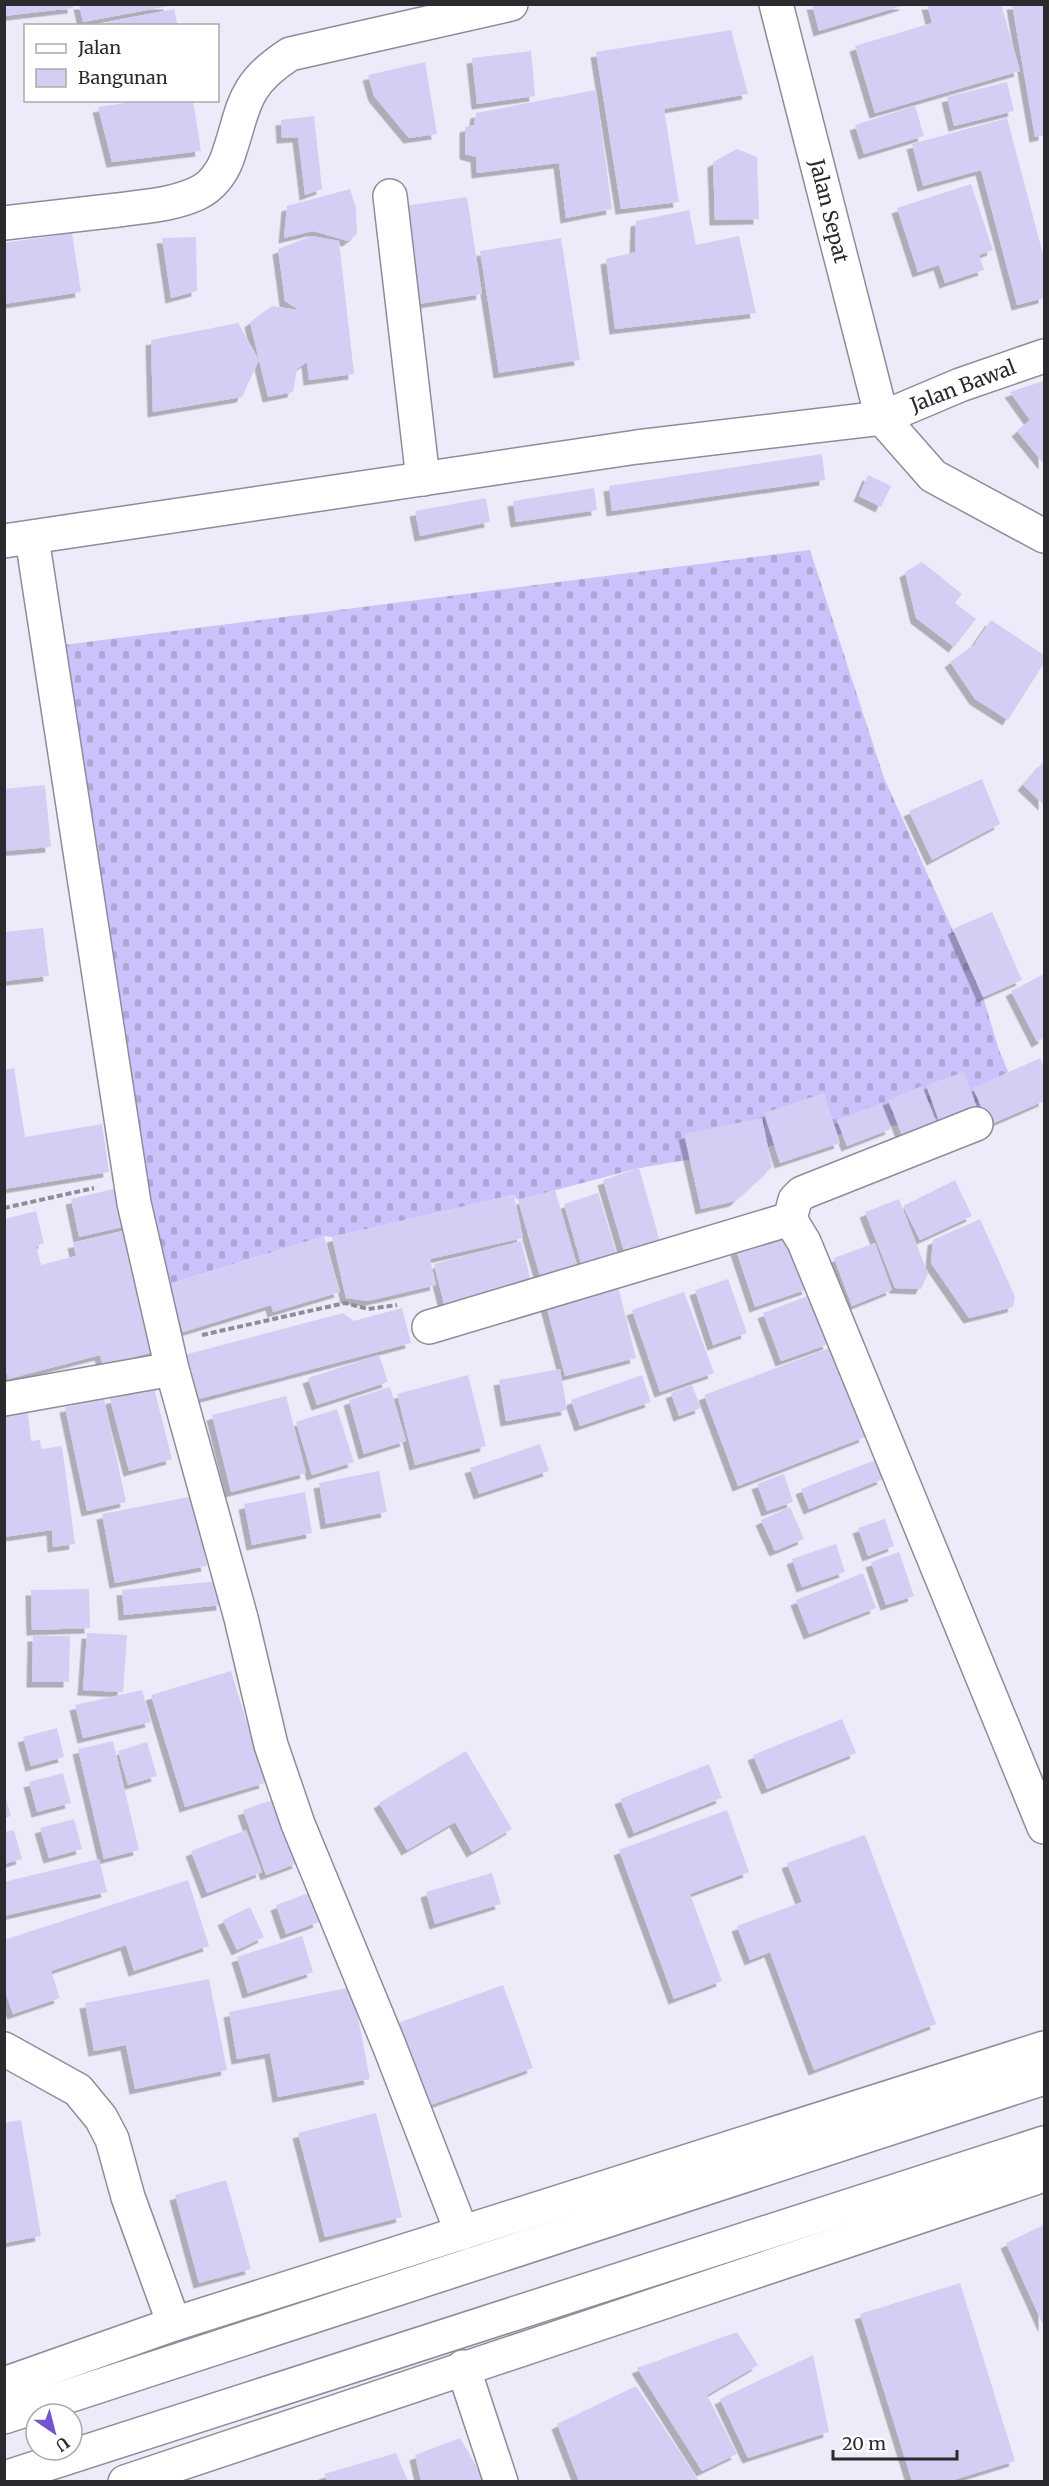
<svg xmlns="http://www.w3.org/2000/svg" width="1049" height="2486" font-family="Merriweather,serif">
<defs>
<pattern id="cemetery-stones" width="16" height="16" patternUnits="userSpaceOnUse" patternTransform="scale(1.5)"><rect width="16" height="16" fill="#cbc1fb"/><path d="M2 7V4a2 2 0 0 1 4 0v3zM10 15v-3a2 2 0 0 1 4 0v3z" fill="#aea6d7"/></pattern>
<filter id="shadow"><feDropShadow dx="-5.5" dy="5.5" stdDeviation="0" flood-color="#0004"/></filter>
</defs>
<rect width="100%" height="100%" fill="#edebfa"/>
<path fill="url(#cemetery-stones)" d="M810,550L884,778L983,997L999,1050L1022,1104L639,1168L518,1200L513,1195L332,1237L324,1236L169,1284L98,1017L32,649Z"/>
<path fill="#d3cef3" filter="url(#shadow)" d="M4,4H73V8L4,16Z
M79,4H169V6L83,22Z
M812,4H905V5L819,31Z
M927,4H1001L1020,71L875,113L855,46L932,23Z
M1012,4H1044V135L1035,137Z
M174,9L178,26H99V24Z
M731,30L748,94L664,109L679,202L621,209L596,52Z
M531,51L535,96L477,104L472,58Z
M425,62L437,134L409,138L374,96L368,75Z
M1007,82L1014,111L954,126L947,97Z
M596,90L612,209L566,218L559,163L477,173L476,157L465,154V127L474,125L476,113Z
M146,100H193L201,151L112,162L98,107Z
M915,106L924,136L864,154L855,125Z
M314,116L322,189L305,195L298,137L282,138L281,120Z
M1007,118L1044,258V298L1017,305L981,170L923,186L912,144Z
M737,149L757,157L759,219L715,220L713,162Z
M971,184L993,250L979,255L984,270L945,283L939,265L918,272L897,208Z
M350,189L356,208L357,234L348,241L313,231L284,238L287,206Z
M467,197L482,294L412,305L397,207Z
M689,210L696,245L739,236L756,313L615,329L606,259L635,252L636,221Z
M72,233L81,292L4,304V243Z
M312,236L339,241L354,374L309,380L307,362L297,369L293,392L268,397L259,360L242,397L153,412L151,340L238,323L259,360L250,322L272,306L299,310L285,301L278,249Z
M196,237L197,291L171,298L162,238Z
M561,238L580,360L499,373L480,251Z
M1044,381V464L1017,431L1030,420L1010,392Z
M822,454L825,480L612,511L609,486Z
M868,475L891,486L881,507L859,496Z
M594,488L597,510L516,522L513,501Z
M486,498L490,522L420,536L415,511Z
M922,562L962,594L955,603L976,619L954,647L916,618L905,572Z
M991,620L1044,655V663L1008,720L975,699L950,662L974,645Z
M1044,761V805L1023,785Z
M982,779L1000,824L932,860L909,811Z
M45,785L51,847L4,851V789Z
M992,912L1022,980L983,997L953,929Z
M43,928L49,976L4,981V932Z
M1044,974V1038L1037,1042L1011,991Z
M1040,1058L1044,1068V1101L989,1125L973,1088Z
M14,1068L25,1137L102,1124L109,1172L4,1189V1070Z
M964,1072L977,1108L939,1121L926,1085Z
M922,1086L936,1121L902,1135L888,1100Z
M824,1093L840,1143L780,1163L764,1113Z
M881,1103L891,1129L847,1146L837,1120Z
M762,1118L772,1167L735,1201L701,1209L684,1134Z
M639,1168L661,1245L625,1255L603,1180Z
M955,1180L972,1216L920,1240L903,1206Z
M122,1187L131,1225L79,1237L71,1199Z
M555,1190L577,1265L540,1276L518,1200Z
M598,1193L618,1259L583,1270L564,1204Z
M514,1195L523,1238L430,1259L436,1285L368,1301L346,1298L332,1237Z
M899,1199L928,1274L921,1289L895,1288L865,1212Z
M36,1211L44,1243L36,1246L41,1265L76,1256L73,1243L132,1229L161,1350L103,1365L100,1355L8,1379L5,1365V1219Z
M980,1219L1015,1297L1013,1307L969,1318L931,1263L933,1240Z
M788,1232L808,1289L755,1307L736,1250Z
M324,1236L340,1292L273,1312L271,1305L183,1332L169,1284Z
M521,1241L532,1285L445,1308L434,1264Z
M875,1243L892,1290L852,1306L834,1258Z
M728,1279L747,1333L713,1345L695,1290Z
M618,1286L636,1358L565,1376L546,1305Z
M684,1292L714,1373L660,1392L632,1310Z
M810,1295L829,1344L781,1361L763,1313Z
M402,1308L411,1343L195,1400L184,1355L343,1313L354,1321Z
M832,1347L865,1437L738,1486L704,1395Z
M379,1355L388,1382L317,1405L308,1378Z
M560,1369L567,1410L506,1421L499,1380Z
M468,1375L486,1446L415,1465L397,1394Z
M642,1375L651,1402L580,1426L571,1400Z
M692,1385L701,1408L679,1416L671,1393Z
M390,1387L406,1441L364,1454L349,1400Z
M154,1388L172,1459L129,1471L110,1399Z
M286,1396L306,1473L231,1492L212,1415Z
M104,1399L126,1502L87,1511L65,1407Z
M337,1409L354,1462L312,1475L296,1422Z
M28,1413L31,1441L40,1440L41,1449L62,1446L75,1544L53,1547L52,1530L4,1537V1417Z
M540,1444L549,1471L479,1494L470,1468Z
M875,1460L883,1479L809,1509L801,1489Z
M379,1471L387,1512L326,1524L319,1483Z
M784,1474L793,1502L767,1511L757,1484Z
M305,1492L312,1533L252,1545L244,1504Z
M194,1496L207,1566L115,1583L102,1514Z
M790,1507L804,1539L775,1551L761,1520Z
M885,1519L894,1546L868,1556L858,1528Z
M836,1544L845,1572L802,1587L792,1559Z
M899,1552L914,1596L886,1605L871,1562Z
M863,1573L876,1608L809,1634L796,1600Z
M220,1581L222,1605L124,1615L122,1590Z
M89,1589L90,1628L32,1630L31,1590Z
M87,1633L127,1635L123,1692L83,1690Z
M33,1636H70L69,1682H32Z
M231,1671L265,1783L185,1807L151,1695Z
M142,1690L151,1722L83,1738L75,1705Z
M842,1719L856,1753L767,1789L753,1755Z
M57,1728L64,1757L31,1766L23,1737Z
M113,1741L139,1850L104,1859L78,1749Z
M147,1742L157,1776L128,1785L118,1751Z
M466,1751L512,1829L472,1852L455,1822L407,1850L379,1803Z
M709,1764L722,1798L634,1833L620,1799Z
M63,1773L71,1803L37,1812L29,1782Z
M4,1792L11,1816L4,1818Z
M275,1799L298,1863L266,1875L243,1810Z
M727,1810L749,1872L690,1894L722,1981L674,1999L619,1850Z
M74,1819L82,1849L49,1858L40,1828Z
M14,1830L22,1859L4,1864V1832Z
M246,1830L262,1872L207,1893L191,1851Z
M865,1835L936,2024L814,2070L770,1952L750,1960L737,1926L802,1902L787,1863Z
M99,1859L107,1892L4,1916V1882Z
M492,1873L501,1904L435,1924L426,1892Z
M188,1880L209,1946L134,1971L126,1945L51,1971L60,1998L13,2014L4,1988V1940Z
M309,1893L319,1922L286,1934L276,1905Z
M250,1907L264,1937L237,1950L223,1920Z
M302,1936L313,1972L248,1993L237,1957Z
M209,1979L227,2070L135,2089L126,2045L94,2051L85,2003Z
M503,1985L533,2068L428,2106L398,2023Z
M352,1987L370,2079L278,2097L270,2053L237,2059L229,2012Z
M376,2113L402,2217L325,2237L298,2133Z
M21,2120L41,2236L4,2243V2123Z
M226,2180L251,2269L199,2283L175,2195Z
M1044,2225V2327L1006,2243Z
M960,2283L1015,2461L950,2481H912L860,2314Z
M737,2332L758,2365L707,2395L737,2454L702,2471L637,2368Z
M813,2355L829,2432L748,2458L720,2399Z
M636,2386L699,2481H579L557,2424Z
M460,2438L485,2481H421L415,2455Z
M396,2453L408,2481H327L324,2474Z"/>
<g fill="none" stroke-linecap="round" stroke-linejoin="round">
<g stroke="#8e8c9a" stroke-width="36">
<path id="street" d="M776,4L882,418L960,385L1044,356
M390,196L423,479
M4,223C42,219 80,214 118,210C144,206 173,205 198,193C211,187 222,173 227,159C245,109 239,87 290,54L511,4
M32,538L134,1203L172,1369L241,1618L271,1745L298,1824L389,2045L462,2233
M790,1219L795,1200L802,1193L976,1124
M429,1327L790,1219L804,1242L1044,1827
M4,1399L172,1369
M4,2049L78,2090L101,2118L112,2139L128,2197L174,2324
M463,2367L501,2482"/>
</g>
<g stroke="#8e8c9a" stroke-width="36">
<path id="secondary" d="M4,541L637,447L882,418L933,476L1044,536
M4,2384L174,2324L1044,2048
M125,2482L1044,2175"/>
</g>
<g stroke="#8e8c9a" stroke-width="36">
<path id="highway" d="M4,2417L1044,2078
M4,2478L1044,2143"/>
</g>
<path stroke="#8e8d98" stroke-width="4" stroke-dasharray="6 3" stroke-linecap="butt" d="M4,1208L94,1188
M202,1335L345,1303L368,1309L397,1305"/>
<use href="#street" stroke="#fff" stroke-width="33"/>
<use href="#secondary" stroke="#fff" stroke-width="33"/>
<use href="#highway" stroke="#fff" stroke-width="33"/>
</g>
<g text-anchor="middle" stroke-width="6" stroke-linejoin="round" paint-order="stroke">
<g font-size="20" fill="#2a2a2f" stroke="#fff">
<text transform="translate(829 211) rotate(76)" y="7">Jalan Sepat</text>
<text transform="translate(963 386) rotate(-21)" y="7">Jalan Bawal</text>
</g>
</g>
<rect width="1049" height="2486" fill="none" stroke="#2a2a2f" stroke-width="12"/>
<rect x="24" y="24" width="195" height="78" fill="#ffffff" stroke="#aaaaac" stroke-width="1.5"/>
<rect x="36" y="44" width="30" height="9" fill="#ffffff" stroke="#aaaaac" stroke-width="1.5"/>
<text x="78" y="54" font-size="18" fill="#2a2a2f">Jalan</text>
<rect x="36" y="69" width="30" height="18" fill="#d3cef3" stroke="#aaaaac" stroke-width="1.5"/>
<text x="78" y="84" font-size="18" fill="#2a2a2f">Bangunan</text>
<g transform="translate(54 2432) rotate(145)"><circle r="28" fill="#ffffff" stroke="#aaaaac" stroke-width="1.5"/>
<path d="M0-4.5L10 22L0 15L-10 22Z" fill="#7453cc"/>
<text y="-9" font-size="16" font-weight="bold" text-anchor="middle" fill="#2a2a2f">U</text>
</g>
<path d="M833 2450v9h124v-9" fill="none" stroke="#2a2a2f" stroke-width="3"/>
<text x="842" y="2450" font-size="18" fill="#2a2a2f" stroke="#ffffff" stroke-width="4.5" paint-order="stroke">20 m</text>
</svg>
